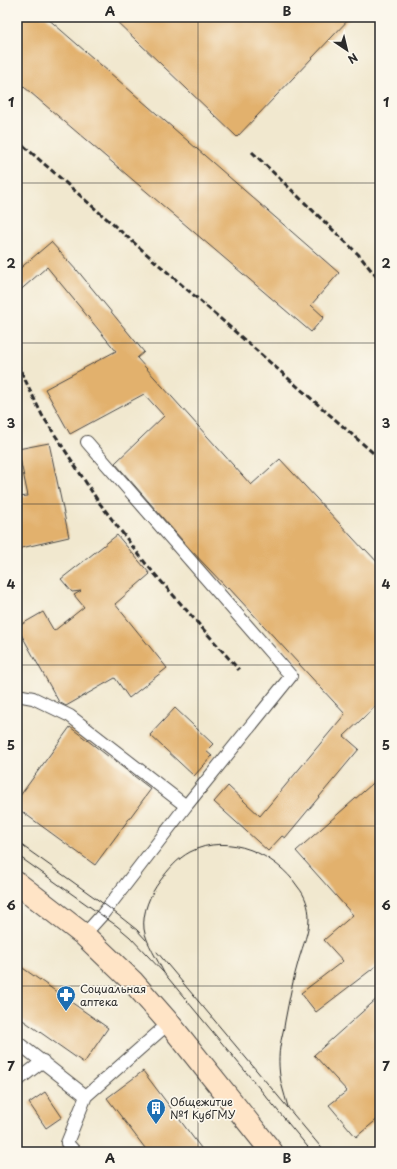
<svg xmlns="http://www.w3.org/2000/svg" width="397" height="1169" font-family="'Playpen Sans',sans-serif">
<rect width="100%" height="100%" fill="#fbf7ec"/>
<filter id="ink" filterUnits="userSpaceOnUse"><feTurbulence type="fractalNoise" baseFrequency=".025" numOctaves="2"/><feDisplacementMap in="SourceGraphic" scale="8" xChannelSelector="R" yChannelSelector="G"/><feConvolveMatrix kernelMatrix="1 2 1 2 8 2 1 2 1" color-interpolation-filters="sRGB"/></filter>
<filter id="wash" filterUnits="userSpaceOnUse"><feTurbulence type="fractalNoise" baseFrequency=".012" numOctaves="4" result="noise"/><feDisplacementMap in="SourceGraphic" scale="16" xChannelSelector="R" yChannelSelector="G"/><feGaussianBlur stdDeviation="0.9" result="paint"/><feColorMatrix in="noise" values="0 0 0 0 0 0 0 0 0 0 0 0 0 0 0 0 0 1.4 0 .05"/><feComposite in="paint" operator="in"/></filter>
<g filter="url(#wash)">
<rect width="100%" height="100%" fill="#f1e8cf"/>
<g id="blocks">
<path fill="#e2b16d" d="M17,17H46L339,273L311,305L324,317L311,332L17,81Z
M112,17H351L237,137Z
M51,242L77,271V270L144,352L137,358L251,485L280,459L364,550L365,549L380,565V702L344,736L359,749L285,838L282,836L268,851L214,802L228,786L260,816L345,714L228,587L227,588L189,548L115,463L164,416L144,394L70,434L45,389L116,351L47,267L17,293V271Z
M49,443L69,537L17,549V497L28,496L18,449Z
M117,535L150,574L115,604L167,668L129,698L115,678L66,706L59,702L17,627L43,612L54,631L84,607L74,595L81,591L72,592L61,579Z
M175,708L213,744L206,751L212,756L194,776L150,735Z
M70,727L151,789L95,865L17,808V800Z
M380,777V963L316,1012L301,993L343,961L324,940L353,915L296,851Z
M17,964L108,1028L84,1063L17,1016Z
M380,996V1117L356,1137L329,1105L347,1091L314,1055Z
M143,1071L204,1152H148L107,1098Z
M45,1092L62,1117L46,1128L29,1103Z"/>
</g>
</g>
<g filter="url(#ink)">
<use href="#blocks" fill-opacity="0" stroke="#494744" stroke-width="1"/>
<g fill="none" stroke-linecap="round" stroke-linejoin="round">
<g stroke="#494744" stroke-width="14">
<path id="service" d="M17,695L33,698L70,716L186,806
M84,935L102,915L186,806L291,676L87,442
M17,1042L86,1096L169,1023
M17,1081L43,1061
M75,1152L67,1143L86,1096"/>
</g>
<g stroke="#494744" stroke-width="24">
<path id="secondary" d="M17,883L84,935L133,982L169,1023L272,1152"/>
</g>
<use href="#service" stroke="#fff" stroke-width="12"/>
<use href="#secondary" stroke="#ffe4c6" stroke-width="22"/>
<path stroke="#2b2b2b" stroke-width="1" d="M17,842L108,907L137,930L146,940
M17,855L117,926L130,937L164,973L312,1152
M157,952L325,1152
M164,973C158,960 146,943 144,929C142,913 150,894 160,881C168,870 177,859 190,852C228,832 276,854 298,887C305,895 309,907 309,918C309,932 303,945 299,959C293,979 289,1000 285,1021C284,1030 281,1038 280,1047C278,1059 279,1075 282,1086C284,1093 286,1100 288,1107"/>
<path stroke="#2b2b2b" stroke-width="3" stroke-dasharray="6 3" stroke-linecap="butt" d="M17,140L380,459
M252,152L358,254L380,281
M17,363L42,415L98,501L146,564L239,670"/>
</g>
</g>
<path fill="none" stroke="#2b2b2b" stroke-width="1" stroke-opacity="0.55" d="M198,17V1152M17,183H380M17,343H380M17,504H380M17,665H380M17,826H380M17,986H380"/>
<defs>
<g id="pharmacy-pin" transform="scale(1)"><path d="M0 17L-7.5 6A9.5 9.5 0 1 1 7.5 6Z" fill="#1f6fb2" stroke="#fbf7ec"/><path d="M-2-6h4v4h4v4h-4v4h-4v-4h-4v-4h4Z" fill="#fff"/></g>
<g id="building-pin" transform="scale(1)"><path d="M0 17L-7.5 6A9.5 9.5 0 1 1 7.5 6Z" fill="#1f6fb2" stroke="#fbf7ec"/><path d="M-4-6H4V6H1V3H-1V6H-4ZM-2.5-4.3h1.7v1.8h-1.7ZM.8-4.3h1.7v1.8H.8ZM-2.5-1h1.7V.8h-1.7ZM.8-1h1.7V.8H.8Z" fill="#fff"/></g>
</defs>
<g fill-rule="evenodd">
<use href="#pharmacy-pin" x="66" y="995"/>
<use href="#building-pin" x="156" y="1108"/>
</g>
<g text-anchor="middle" stroke-width="3.5" stroke-linejoin="round" paint-order="stroke">
<g font-size="11" fill="#2b2b2b" stroke="#fbf7ec" text-anchor="start">
<text x="80" y="993">Социальная<tspan x="80" dy="13">аптека</tspan></text>
<text x="170" y="1106">Общежитие<tspan x="170" dy="13">№1 КубГМУ</tspan></text>
</g>
</g>
<rect width="397" height="1169" fill="none" stroke="#fbf7ec" stroke-width="44"/>
<g transform="translate(347 50) rotate(145)" stroke="#fbf7ec" stroke-width="3" paint-order="stroke">
<path d="M0-3L7 15L0 10L-7 15Z" fill="#2b2b2b"/>
<text y="-6" font-size="11" font-weight="bold" text-anchor="middle" fill="#2b2b2b">N</text>
</g>
<rect x="22" y="22" width="353" height="1125" fill="none" stroke="#2b2b2b" stroke-width="1.5"/>
<g font-size="13" text-anchor="middle" font-weight="bold" fill="#2b2b2b">
<text x="110" y="16">A</text>
<text x="287" y="16">B</text>
<text x="11" y="107">1</text>
<text x="386" y="107">1</text>
<text x="11" y="268">2</text>
<text x="386" y="268">2</text>
<text x="11" y="428">3</text>
<text x="386" y="428">3</text>
<text x="11" y="589">4</text>
<text x="386" y="589">4</text>
<text x="11" y="750">5</text>
<text x="386" y="750">5</text>
<text x="11" y="910">6</text>
<text x="386" y="910">6</text>
<text x="11" y="1071">7</text>
<text x="386" y="1071">7</text>
<text x="110" y="1163">A</text>
<text x="287" y="1163">B</text>
</g>
</svg>
